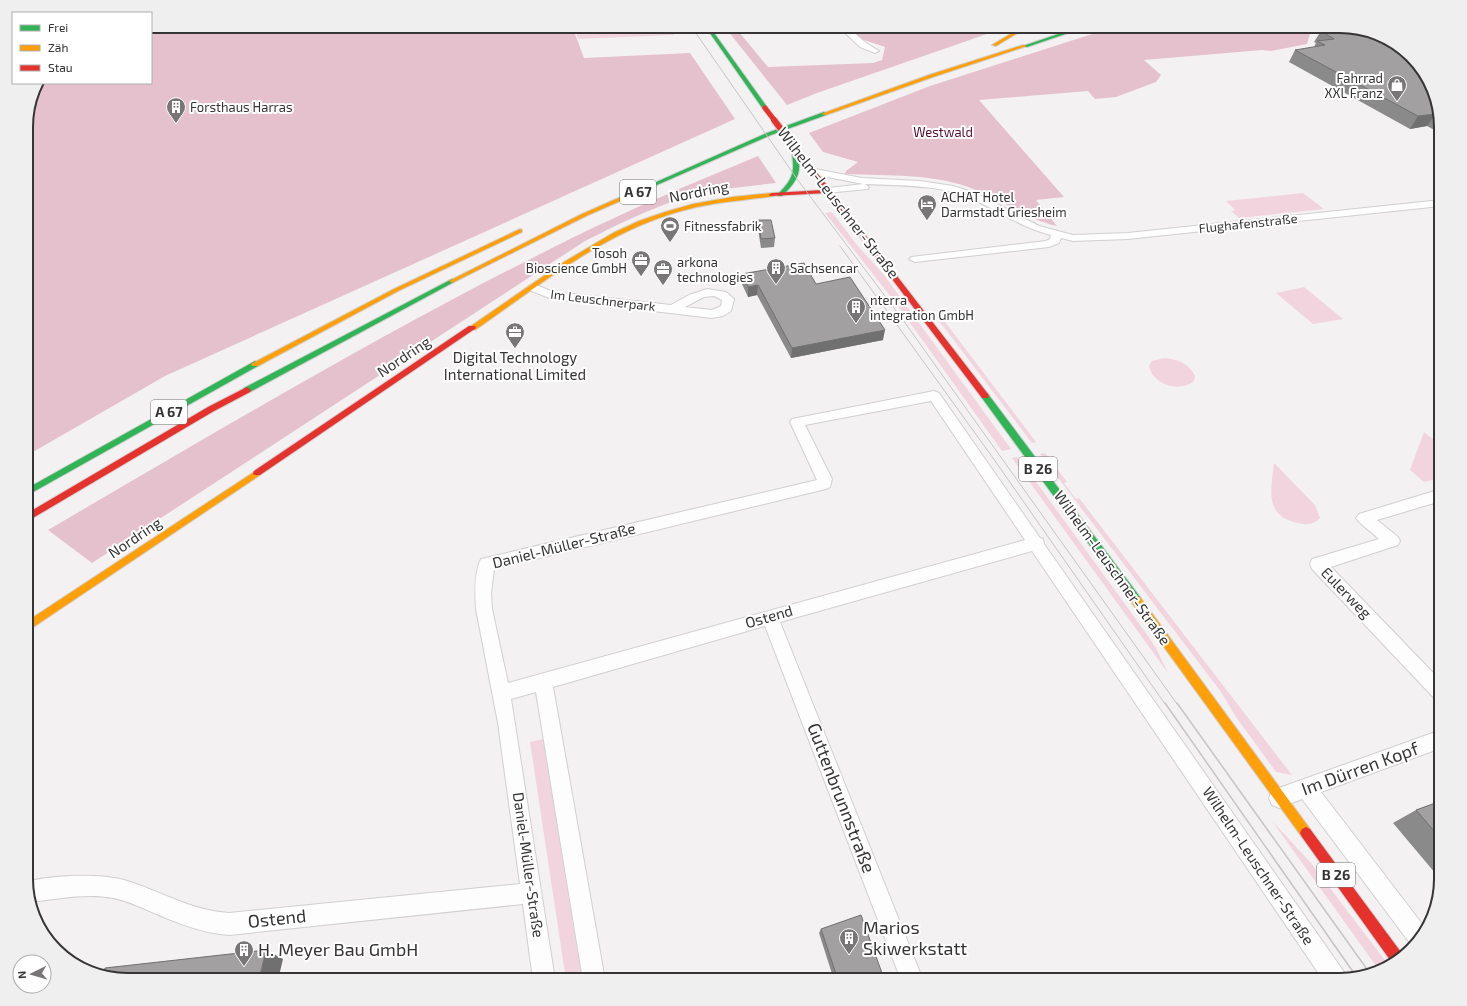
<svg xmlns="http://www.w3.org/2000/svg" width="1467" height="1006" font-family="'Exo 2',sans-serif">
<rect width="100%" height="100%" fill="#f4f1f2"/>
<path fill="#f2d4df" d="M574,26H669L674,35L578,39Z
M1303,193L1324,209L1239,218L1231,211L1235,210L1226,201Z
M832,212L857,245L884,275L1011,449L1002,451L898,306L825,213Z
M1304,287L1343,319L1313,324L1276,293Z
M933,313L939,314L1036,442L1032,443Z
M1164,358C1177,359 1189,363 1195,376L1194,381C1180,393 1153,385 1149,366L1152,361Z
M1424,432L1441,446V478L1424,482L1410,470Z
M1045,453L1067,482L1064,483L1076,499L1079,498L1292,775L1276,772L1236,717L1221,692L1040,454Z
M1018,457L1146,633L1156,648L1168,673L1012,458Z
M1274,463L1315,505L1320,518C1314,525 1306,525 1297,523C1264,515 1271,490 1274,463Z
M543,739L582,980H566L530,742Z
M1272,821L1311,863L1390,967L1379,970Z"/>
<path fill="#e5c1ce" d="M151,26H572L584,58L690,53L735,119L165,376L26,456V121L34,88L37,83H151Z
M724,26H734L768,67L873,63L882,60L885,47L861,39L847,26H1010L817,93L787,105Z
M1117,26H1312L1307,44L1271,51L1262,50L1144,60L1161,75L1156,82L1116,97L1095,99L1088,91L979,100L1064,197L1036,200L1057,226C1027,219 1004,201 976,190C936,173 888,176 845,174L846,171L858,162L823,152L809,133L930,86Z
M758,156L776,183C743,187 708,189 677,200C645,211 615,226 585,241L92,563L48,530C219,430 389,329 566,241C628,210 693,183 758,156Z"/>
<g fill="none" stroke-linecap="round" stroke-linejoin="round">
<g stroke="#d1cfcf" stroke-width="2">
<path id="street" d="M838,26H846L866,43L879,51L875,53L860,47Z
M815,169L862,178L920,181L953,186L978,194L1039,226L1073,235L1128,233L1441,200V206L1128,239L1073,241L1061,238L1059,243L1049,247L915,262L909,259L911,257L1046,241L1050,239L1051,235C1021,228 998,210 970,198C938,184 900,186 865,184L869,187L868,189L825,193L824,191L829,188L863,184L812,174L810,172Z
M533,284L554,292L671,305L689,295L707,289L726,292L734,299L731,311L723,316L712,318L552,299L529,290L527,288L529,286ZM714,296L722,300L721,306L712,310L685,307L704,297Z
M934,391L939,393L1040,538L1043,539L1044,544L1344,972L1346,978L1323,980L1032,551L780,622L923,980H901L765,626L553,687L605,980H583L536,692L511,699L555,980H533L523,904L229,935C204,933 182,925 159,915C144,909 129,901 113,898C86,893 58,899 31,902L26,882C51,875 99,873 124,880C161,891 189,910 229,913L520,884L498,723L476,609C475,594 474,573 481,559L817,480L790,422L792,419ZM931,401L1025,540L508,683L492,609L491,594L494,569L826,489L830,487L832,479L805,425Z
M1441,489V501L1377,520L1398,537L1400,541L1398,545L1331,567L1441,681V701L1435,699L1312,569L1310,564L1312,559L1379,539L1359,522L1356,518L1359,514Z
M1441,730V748L1321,792L1426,929L1424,935L1412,946L1302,799L1279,808L1272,805L1269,798L1272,791L1279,788Z"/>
</g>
<g stroke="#d1cfcf" stroke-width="2">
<path id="fast" d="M705,26H709L767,107V109H763Z
M1082,26H1089L1027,47L1023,46Z
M824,112L827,114L826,115L771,135L650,188L645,187L767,133Z
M793,143L796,145C802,170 801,178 782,196H778V194C796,177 795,168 790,145Z
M452,279L455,281L454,282L250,392H244L243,390L244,388Z
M255,361L259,364L258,366L26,496V489Z
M985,393L988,394L1140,597L1141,600L1140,603L1136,604L1132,603L982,398L981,396L982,394Z"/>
</g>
<g stroke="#d1cfcf" stroke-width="2">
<path id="slow" d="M1024,26H1029L996,46L992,45Z
M1023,45L1027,46L933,77L826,115L821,114L929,75Z
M648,185L651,187L650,188L586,216L452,283L449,281L582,214Z
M772,193L775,195L774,196C764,198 754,198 744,200C723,202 702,205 681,211C604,232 540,285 475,330H469L468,328L564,262L613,233L639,221L665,212L693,204L732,197Z
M520,229L522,230V232L398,291L258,366H252L251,364L394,289Z
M257,470L260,471L261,473L260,475L26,632V622Z
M1136,596L1140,597L1310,829L1312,833L1310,837L1306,839L1302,837L1132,603L1131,600L1132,597Z"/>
</g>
<g stroke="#d1cfcf" stroke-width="2">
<path id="jam" d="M793,143L795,144L988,394L989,396L988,398H982L827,193L770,196L769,195L772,193L824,190L790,145Z
M469,326H475L476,328L260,475H254L253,473L254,471Z
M247,387L251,390L250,392L214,411L26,522V514L208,407Z
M1306,827L1310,829L1403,955L1393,964L1302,837L1300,833L1302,829Z"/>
</g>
<use href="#street" fill="#fdfdfd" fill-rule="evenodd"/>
<use href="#fast" fill="#30b455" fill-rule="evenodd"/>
<use href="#slow" fill="#ff9f0a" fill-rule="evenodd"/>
<use href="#jam" fill="#e5322d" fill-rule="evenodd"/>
<path stroke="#c6c5c5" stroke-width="1" d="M691,26L797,179L903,320L1177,704
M840,246L993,458L1165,704"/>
<path stroke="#c6c5c5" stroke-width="1.5" d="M1165,703L1356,976
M1177,703L1369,972"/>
<g stroke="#d1cfcf" stroke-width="6" stroke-linecap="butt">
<path id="jam-bridge-far1" d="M765,108L775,121"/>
</g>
<g stroke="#d1cfcf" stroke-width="8" stroke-linecap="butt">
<path id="jam-bridge" d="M774,120L793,145"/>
</g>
<use href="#jam-bridge-far1" stroke="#e5322d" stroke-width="5"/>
<use href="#jam-bridge" stroke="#e5322d" stroke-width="6"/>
</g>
<path fill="#8b8a8a" d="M1321,31L1428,77L1441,127L1438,132L1427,126L1410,129L1289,62L1295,50L1314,47L1316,43L1314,42Z
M758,220L775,238L774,247L761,248L758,229Z
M742,274L816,284L883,340L791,358L757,295L748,297L742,284Z
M1441,801V880L1393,823L1416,810Z
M821,929L879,977L871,980H834L819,933Z"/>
<path fill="#717071" d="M1436,114L1427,126L1410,129L1418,116Z
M1441,127V131L1438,132Z
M758,285L757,295L748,297V287Z
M885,330L883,340L791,358L792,348Z
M266,950L283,959L278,980H259Z
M882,973L879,977L871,980H862Z"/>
<path fill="#a2a0a1" stroke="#717071" d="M1344,27L1392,42L1398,45L1428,77L1438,115L1436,114L1418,116L1295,50L1325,45L1317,41L1334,39L1321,31Z
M758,220H771L775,238L761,239Z
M804,263L816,284L850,277L885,330L792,348L758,285L748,287L742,274Z
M1441,801V839L1416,810Z
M861,915L882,973L862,980H838L821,929Z
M266,950L259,980H127L104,973L105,968Z"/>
<defs>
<g id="shop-pin" transform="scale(1)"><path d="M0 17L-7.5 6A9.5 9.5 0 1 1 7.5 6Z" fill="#787677" stroke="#fff"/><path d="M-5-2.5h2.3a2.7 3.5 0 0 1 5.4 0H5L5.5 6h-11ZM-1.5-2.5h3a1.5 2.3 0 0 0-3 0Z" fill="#fff"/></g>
<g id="building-pin" transform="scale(1)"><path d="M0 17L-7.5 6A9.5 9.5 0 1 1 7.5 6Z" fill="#787677" stroke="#fff"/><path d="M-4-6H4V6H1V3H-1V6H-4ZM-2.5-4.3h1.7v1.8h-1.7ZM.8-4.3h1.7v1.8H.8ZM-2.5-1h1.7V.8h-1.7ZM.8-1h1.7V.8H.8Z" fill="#fff"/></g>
<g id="hotel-pin" transform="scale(1)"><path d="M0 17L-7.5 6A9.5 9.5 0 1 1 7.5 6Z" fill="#787677" stroke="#fff"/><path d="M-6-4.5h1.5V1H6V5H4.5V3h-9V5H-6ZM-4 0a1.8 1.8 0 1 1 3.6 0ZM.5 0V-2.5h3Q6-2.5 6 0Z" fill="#fff"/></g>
<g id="stadium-pin" transform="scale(1)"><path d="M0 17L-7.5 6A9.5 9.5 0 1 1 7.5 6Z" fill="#787677" stroke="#fff"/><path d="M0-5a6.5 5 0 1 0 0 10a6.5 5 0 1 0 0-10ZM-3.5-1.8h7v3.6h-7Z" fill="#fff"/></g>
<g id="office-pin" transform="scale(1)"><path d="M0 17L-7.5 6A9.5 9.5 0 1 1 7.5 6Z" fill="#787677" stroke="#fff"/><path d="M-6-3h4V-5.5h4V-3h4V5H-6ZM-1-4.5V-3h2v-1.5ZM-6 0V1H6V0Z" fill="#fff"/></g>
</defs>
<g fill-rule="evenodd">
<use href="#shop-pin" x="1397" y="85"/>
<use href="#building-pin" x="176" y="107"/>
<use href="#hotel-pin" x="927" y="204"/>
<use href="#stadium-pin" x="670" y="226"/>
<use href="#office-pin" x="641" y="260"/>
<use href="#building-pin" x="776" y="268"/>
<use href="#office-pin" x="663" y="269"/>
<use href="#building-pin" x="856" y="307"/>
<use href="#office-pin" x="515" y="332"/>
<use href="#building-pin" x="849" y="938"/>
<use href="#building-pin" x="244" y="950"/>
</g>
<g text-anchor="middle" stroke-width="4" stroke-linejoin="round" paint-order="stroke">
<g font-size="13" fill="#363435" stroke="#fff" text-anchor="start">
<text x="1383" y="83" text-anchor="end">Fahrrad<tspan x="1383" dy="15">XXL Franz</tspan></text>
<text x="190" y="112">Forsthaus Harras</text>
<text x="941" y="202">ACHAT Hotel<tspan x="941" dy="15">Darmstadt Griesheim</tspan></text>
<text x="684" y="231">Fitnessfabrik</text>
<text x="627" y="258" text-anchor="end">Tosoh<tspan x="627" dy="15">Bioscience GmbH</tspan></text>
<text x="677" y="267">arkona<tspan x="677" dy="15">technologies</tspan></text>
<text x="790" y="273">Sachsencar</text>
<text x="870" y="305">nterra<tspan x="870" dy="15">integration GmbH</tspan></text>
</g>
<g font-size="13" fill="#570e32" stroke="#fff">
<text x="943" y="137">Westwald</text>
</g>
<g font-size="13" fill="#363435" stroke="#fff">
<text transform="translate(1248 223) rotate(-6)" y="5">Flughafenstraße</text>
<text transform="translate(603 300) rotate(7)" y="5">Im Leuschnerpark</text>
</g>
<g fill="#fff" stroke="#727172" stroke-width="1">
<rect x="620" y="180" width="36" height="24" rx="3"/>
<rect x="151" y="400" width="36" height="24" rx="3"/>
<rect x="1019" y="457" width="38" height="24" rx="3"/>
<rect x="1317" y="863" width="38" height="24" rx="3"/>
</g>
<g font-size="14" font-weight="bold" fill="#363435">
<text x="638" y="197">A 67</text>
<text x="169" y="417">A 67</text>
<text x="1038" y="474">B 26</text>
<text x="1336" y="880">B 26</text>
</g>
<g font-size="15" fill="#363435" stroke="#fff">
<text transform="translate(699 192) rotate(-11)" y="5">Nordring</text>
<text transform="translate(838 203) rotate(52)" y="5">Wilhelm-Leuschner-Straße</text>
<text transform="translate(404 357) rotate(-34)" y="5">Nordring</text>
<text transform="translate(135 538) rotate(-34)" y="5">Nordring</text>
<text transform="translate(564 546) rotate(-14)" y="5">Daniel-Müller-Straße</text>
<text transform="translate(1112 568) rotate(54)" y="5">Wilhelm-Leuschner-Straße</text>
<text transform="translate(1346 593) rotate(46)" y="5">Eulerweg</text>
<text transform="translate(769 617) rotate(-16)" y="5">Ostend</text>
<text transform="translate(528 865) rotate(82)" y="5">Daniel-Müller-Straße</text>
<text transform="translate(1258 866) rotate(56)" y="5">Wilhelm-Leuschner-Straße</text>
</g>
<g font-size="15" fill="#363435" stroke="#fff">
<text x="515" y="363">Digital Technology<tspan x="515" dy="17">International Limited</tspan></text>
</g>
<g font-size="18" fill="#363435" stroke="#fff">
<text transform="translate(1360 769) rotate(-20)" y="6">Im Dürren Kopf</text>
<text transform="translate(841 798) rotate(69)" y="6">Guttenbrunnstraße</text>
<text transform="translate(277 919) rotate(-6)" y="6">Ostend</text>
</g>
<g font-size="18" fill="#363435" stroke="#fff" text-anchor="start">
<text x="863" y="934">Marios<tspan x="863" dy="21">Skiwerkstatt</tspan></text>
<text x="258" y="956">H. Meyer Bau GmbH</text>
</g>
</g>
<path d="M0 0H1467V1006H0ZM127 33H1340A94 94 0 0 1 1434 127V879A94 94 0 0 1 1340 973H127A94 94 0 0 1 33 879V127A94 94 0 0 1 127 33Z" fill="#efefef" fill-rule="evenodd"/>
<path fill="none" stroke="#363435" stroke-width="2" d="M127 33H1340A94 94 0 0 1 1434 127V879A94 94 0 0 1 1340 973H127A94 94 0 0 1 33 879V127A94 94 0 0 1 127 33Z"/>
<rect x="12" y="12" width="140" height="72" fill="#ffffff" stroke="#afaeae"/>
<rect x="20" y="25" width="20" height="6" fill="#30b455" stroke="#afaeae"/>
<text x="48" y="32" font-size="12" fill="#363435">Frei</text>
<rect x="20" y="45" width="20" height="6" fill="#ff9f0a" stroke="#afaeae"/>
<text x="48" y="52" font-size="12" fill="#363435">Zäh</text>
<rect x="20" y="65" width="20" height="6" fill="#e5322d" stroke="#afaeae"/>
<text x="48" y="72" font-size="12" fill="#363435">Stau</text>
<g transform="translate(32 974) rotate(265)"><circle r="19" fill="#ffffff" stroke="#afaeae"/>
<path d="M0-3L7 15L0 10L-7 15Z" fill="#787677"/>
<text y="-6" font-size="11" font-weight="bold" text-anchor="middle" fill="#363435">N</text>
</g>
</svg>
